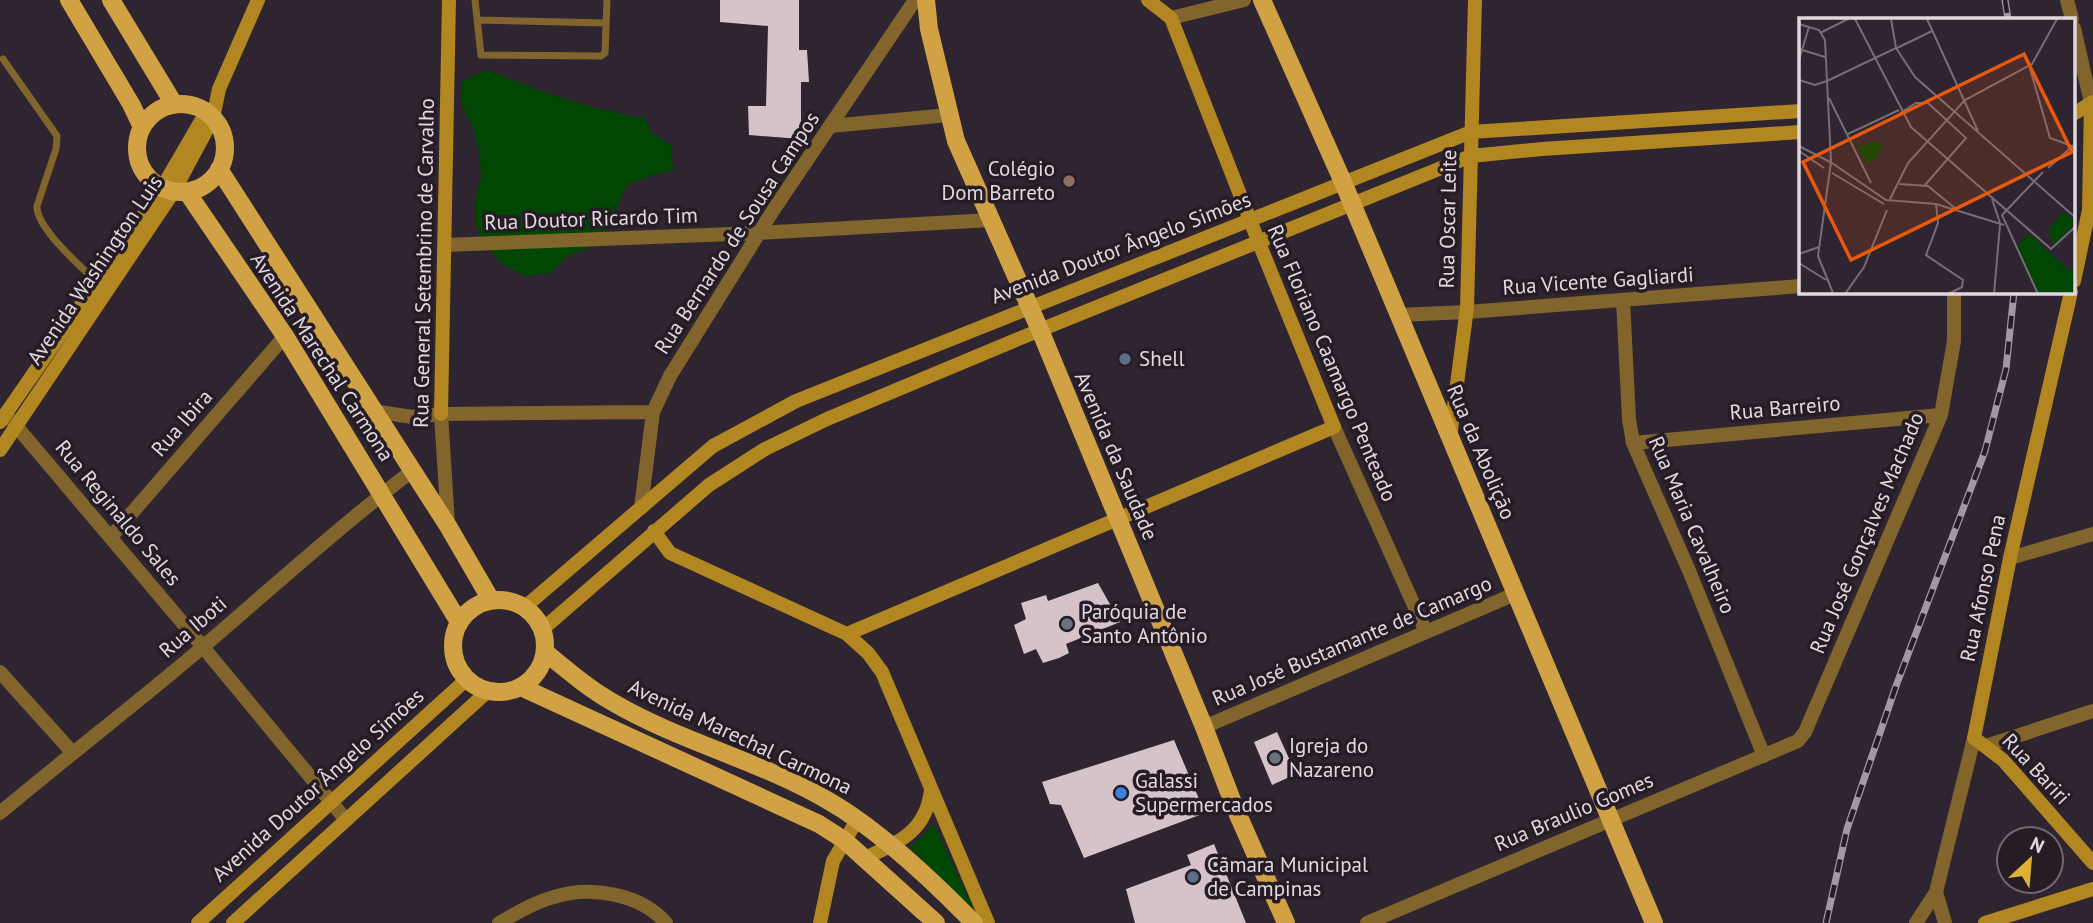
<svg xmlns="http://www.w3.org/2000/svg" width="2093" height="923" font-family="'PT Sans',sans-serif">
<rect width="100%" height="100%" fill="#2f2530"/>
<path fill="#004703" d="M488,70C538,91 591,110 645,118L651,133L671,145L673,170L650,176L627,185L606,228L590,247L568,256L551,273L526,276L504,265L487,247L475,224V200L481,177L479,152L473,128L462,105V81Z
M934,824L974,910L909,847L918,841Z"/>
<path fill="#d6c2c9" d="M720,0H799V50H807L809,82H801V139L749,135L748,106H766L768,26L720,22Z
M1098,583L1120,622L1066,644L1069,653L1059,658L1043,663L1036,649L1024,654L1014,625L1026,619L1021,603L1046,595L1048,601Z
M1277,732L1296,774L1272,785L1254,742Z
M1174,740L1205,813L1084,858L1061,805L1050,804L1042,782Z
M1214,844L1246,923H1135L1126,889L1191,865L1187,855Z"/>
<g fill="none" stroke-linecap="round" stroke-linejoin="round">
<path stroke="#81652d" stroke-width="7" d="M475,0L481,55L601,56L605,53L607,0
M477,20L606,23
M3,59L57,136L56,149L37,206C36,228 81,266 96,282"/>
<path stroke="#81652d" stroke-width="14" d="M2067,0L2072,19
M1171,18L1244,0
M2074,28L2091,103
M830,126L949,115
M445,245L759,233L991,220
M1623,300L1629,419L1633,443L1690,573L1764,756
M1399,315L1467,312L1801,286
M373,411L412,417L441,414L653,412
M6,414L203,647L346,820
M441,414L448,524
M1334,427L1426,632
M1633,443L1941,415
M641,508L653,412L670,376L774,209L915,0
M111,537L285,336
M2010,558L2093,534
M0,672L72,752
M1204,727L1515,594
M1986,746L2093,711
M0,813C63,760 128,710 191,657C264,595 335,530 412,471
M1936,892L1945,923
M499,923C517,913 535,902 554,897C590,885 641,894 666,923
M1367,923L1798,741L1805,732L1941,415L1954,341V292
M1916,923L1936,892L1974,738"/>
<path stroke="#b28620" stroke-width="14" d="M2075,113L2093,102
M2074,281L2089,210L2091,103
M2071,292L2010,558L1974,738L2003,760L2093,863
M441,414L449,0
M0,422L162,188L201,121
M1450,437L1467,308L1475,0
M0,450L174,191L213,118L219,89L258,0
M654,531L670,553L847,634L868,653L882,672L988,923
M526,606L713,446L796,401L1471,132L1801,111
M544,628L709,485L765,449L827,419L1040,330L1471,156L1542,149L1801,132
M847,634L1334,427L1259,243L1171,18L1148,0
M865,858C899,842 926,832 931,790
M198,923L467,679
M233,923L488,691
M820,923L833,861L857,820
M1985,923L2093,889"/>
<path stroke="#d0a244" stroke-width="18" d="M69,0L131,104L142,127
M111,0L174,104
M926,0L929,29L956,141L1040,330L1204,727L1235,808L1286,923
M1262,0L1343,182L1654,923
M137 148a44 44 0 1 1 88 0a44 44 0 1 1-88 0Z
M219,169L448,526L491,600
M187,192L285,336L459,622
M453 646a46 46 0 1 1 92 0a46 46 0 1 1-92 0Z
M545,652C567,670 589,689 614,703C681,742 760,761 827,800C878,829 933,881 974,923
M521,687L819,824L844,840L936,923"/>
<g stroke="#a199a2" stroke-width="7">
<path id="rail" d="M2005,0L2008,19
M1826,923L1847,829L1896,686L1985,451L2006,369L2014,292"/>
</g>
<use href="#rail" stroke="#251c26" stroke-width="4.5" stroke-dasharray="13" stroke-linecap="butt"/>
</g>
<circle fill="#8d6e63" stroke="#251c26" stroke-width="2.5" cx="1069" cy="181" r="7"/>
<g fill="#5c6f8a" stroke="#251c26" stroke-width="2.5">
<circle cx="1125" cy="359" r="7"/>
<circle cx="1193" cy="877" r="7"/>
</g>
<g fill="#6b7280" stroke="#251c26" stroke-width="2.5">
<circle cx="1067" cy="624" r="7"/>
<circle cx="1275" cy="758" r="7"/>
</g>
<circle fill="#3f7fe0" stroke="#251c26" stroke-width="2.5" cx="1121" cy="793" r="7"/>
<g text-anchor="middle" stroke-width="7" stroke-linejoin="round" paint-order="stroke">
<g font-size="21" fill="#e0d9e0" stroke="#251c26" text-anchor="start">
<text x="1055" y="176" text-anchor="end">Colégio<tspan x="1055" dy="24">Dom Barreto</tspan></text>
<text x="1139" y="366">Shell</text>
<text x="1081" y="619">Paróquia de<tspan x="1081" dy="24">Santo Antônio</tspan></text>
<text x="1289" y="753">Igreja do<tspan x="1289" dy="24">Nazareno</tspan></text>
<text x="1135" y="788">Galassi<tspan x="1135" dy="24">Supermercados</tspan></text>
<text x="1207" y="872">Cãmara Municipal<tspan x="1207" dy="24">de Campinas</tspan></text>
</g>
<g font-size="21" fill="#e0d9e0" stroke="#251c26">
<text transform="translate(591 219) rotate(-2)" y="7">Rua Doutor Ricardo Tim</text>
<text transform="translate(1448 219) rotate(-89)" y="7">Rua Oscar Leite</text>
<text transform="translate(737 233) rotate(-57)" y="7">Rua Bernardo de Sousa Campos</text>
<text transform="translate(1121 248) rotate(-21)" y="7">Avenida Doutor Ângelo Simões</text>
<text transform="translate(424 263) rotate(-89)" y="7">Rua General Setembrino de Carvalho</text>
<text transform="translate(95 270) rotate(-56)" y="7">Avenida Washington Luis</text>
<text transform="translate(1598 281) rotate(-4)" y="7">Rua Vicente Gagliardi</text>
<text transform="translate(322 357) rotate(57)" y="7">Avenida Marechal Carmona</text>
<text transform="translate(1332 363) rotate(67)" y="7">Rua Floriano Caamargo Penteado</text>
<text transform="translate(1785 408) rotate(-5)" y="7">Rua Barreiro</text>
<text transform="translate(182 423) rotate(-49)" y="7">Rua Ibira</text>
<text transform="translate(1481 452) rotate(67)" y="7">Rua da Abolição</text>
<text transform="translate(1116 456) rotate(67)" y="7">Avenida da Saudade</text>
<text transform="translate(118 513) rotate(50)" y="7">Rua Reginaldo Sales</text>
<text transform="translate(1692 525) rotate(67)" y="7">Rua Maria Cavalheiro</text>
<text transform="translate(1867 533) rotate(-67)" y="7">Rua José Gonçalves Machado</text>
<text transform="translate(1983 588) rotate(-78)" y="7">Rua Afonso Pena</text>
<text transform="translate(193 627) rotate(-41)" y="7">Rua Iboti</text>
<text transform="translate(1352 641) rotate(-23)" y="7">Rua José Bustamante de Camargo</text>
<text transform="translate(740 737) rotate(25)" y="7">Avenida Marechal Carmona</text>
<text transform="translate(2036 769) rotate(47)" y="7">Rua Bariri</text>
<text transform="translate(318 785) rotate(-42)" y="7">Avenida Doutor Ângelo Simões</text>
<text transform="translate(1574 812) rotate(-23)" y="7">Rua Braulio Gomes</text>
</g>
</g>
<g transform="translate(1799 18)">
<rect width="276" height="276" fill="#2f2530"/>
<path d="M78,123L84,127L79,139L68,145L57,129ZM265,194L276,204L255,227L249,212ZM229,216L271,253L276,247V276H241L218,228Z" fill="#004703"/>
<path fill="none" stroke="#766d76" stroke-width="2" d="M56,1L112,109L252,231L277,208M92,1L97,30L116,59L277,200M128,1L179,113M0,6L20,12L26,22L32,144L19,238L34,275M21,15L49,1M98,30L133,13M0,31L26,39M0,42L10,9M230,47L251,120L273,128L277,137M0,62L16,67L28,63M28,63L97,30M30,80L72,165M101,95L117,85H129L167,120L126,167M49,116L100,92M0,128L33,145M0,133L25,150M33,145L87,182L137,186L205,207M249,150L277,125M33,155L85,186M100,166L129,168L157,191M91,181L109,145L166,82L233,46L258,1M193,181L201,205M137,186L139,205L127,237L164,262L163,269L149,276M0,236L20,229M0,245L27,262M46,276L65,249L88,192M195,276L201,207M239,276L203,197L244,154"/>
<path fill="#e8590c" fill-opacity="0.15" stroke="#e8590c" stroke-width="3.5" d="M225,36L273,134L52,242L4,144Z"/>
<rect width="276" height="276" fill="none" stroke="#e0d9e0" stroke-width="3.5"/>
</g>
<g transform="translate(2030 860) rotate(26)"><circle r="33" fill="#251c26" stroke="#706870" stroke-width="2"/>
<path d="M0-5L12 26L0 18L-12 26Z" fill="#ddb133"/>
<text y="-10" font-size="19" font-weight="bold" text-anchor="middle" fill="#e0d9e0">N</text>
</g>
</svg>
